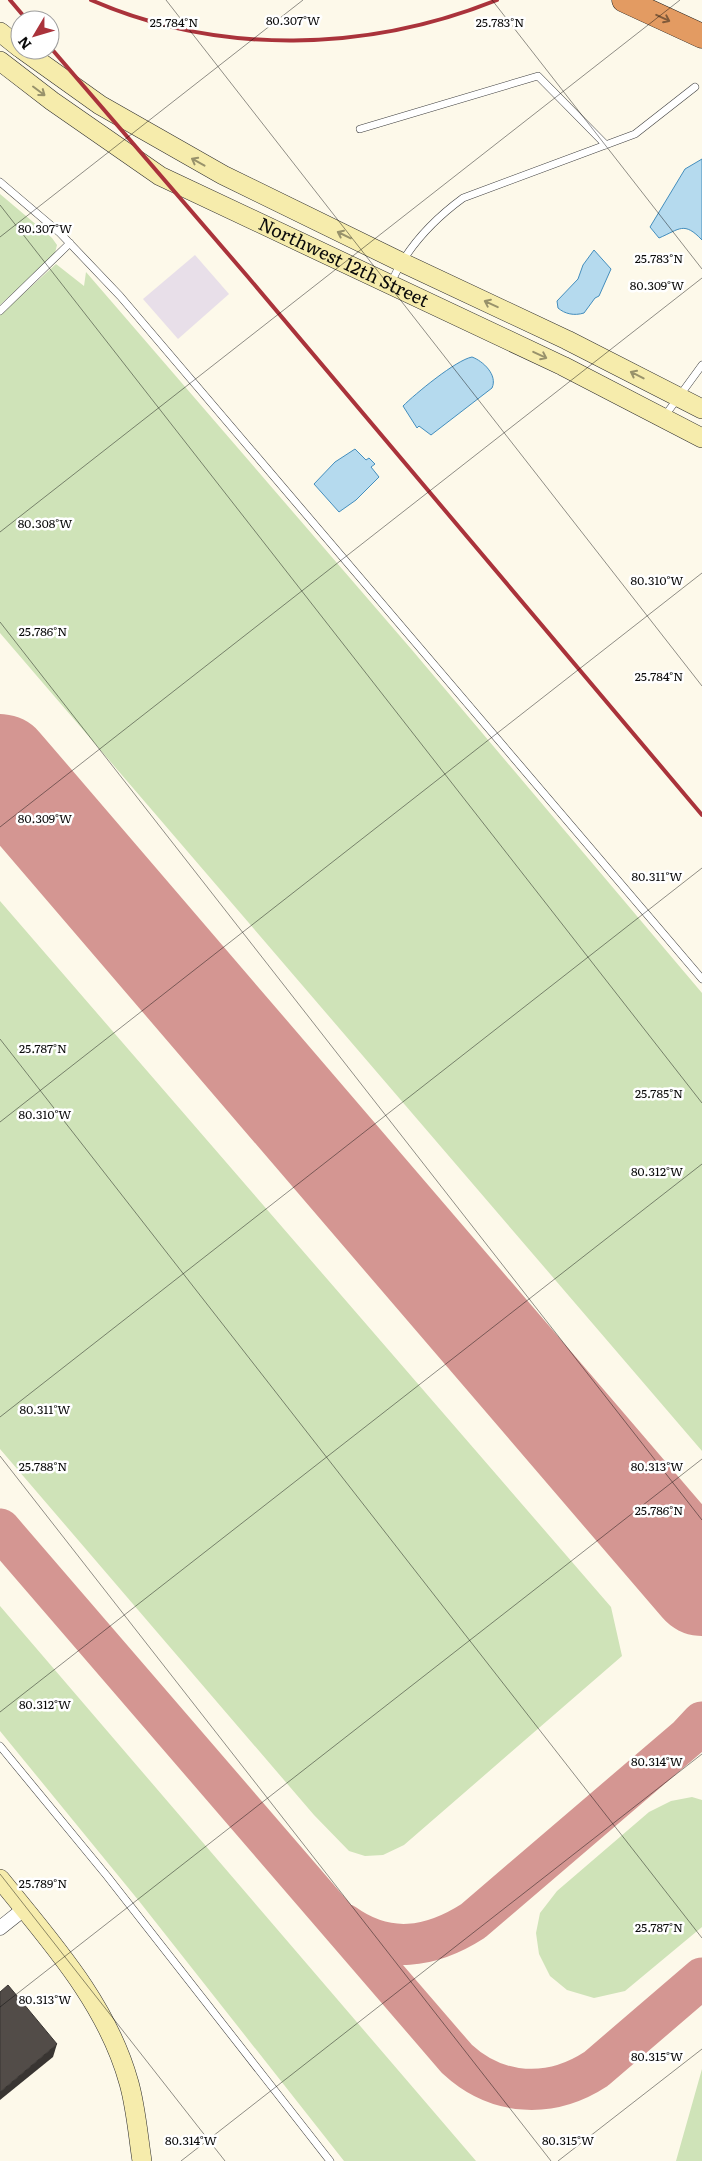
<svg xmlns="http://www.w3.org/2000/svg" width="702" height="2161" font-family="Literata,serif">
<rect width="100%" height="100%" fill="#fdf9ea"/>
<path fill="#e8dfe9" d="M195,255L229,294L178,339L143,299Z"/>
<path fill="#cfe3b8" d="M0,194L52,238L57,245L55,253L51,258L0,305Z
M56,264L84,286L86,272L412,650L702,993V1451L0,633V315Z
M0,901L611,1607L622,1656L404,1845L383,1855L365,1856L349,1851L314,1815L0,1449Z
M0,1606L476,2161H344L139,1901L0,1731Z
M692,1797L702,1800V1927L625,1991L594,1998L567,1990L550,1976L539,1954L536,1933L540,1913L557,1891L649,1812L671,1801Z
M702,2069V2161H676Z"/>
<path fill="#b5daee" stroke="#448ebd" d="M702,159V240C684,221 680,229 659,238L650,227L685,169Z
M594,250L611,269L599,296L595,298L584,313C574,316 565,314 558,308L557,301L578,279L583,265Z
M472,357C483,361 498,375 492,388L431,435L419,426L417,428L403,406C415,394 456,360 472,357Z
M355,449L366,460L369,458L375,464L371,467L379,477L356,500L339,512L314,484L335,462Z"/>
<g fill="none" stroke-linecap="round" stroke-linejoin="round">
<path stroke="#d49692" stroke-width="41" d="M0,1529L457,2059C497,2096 550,2099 596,2069L702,1978
M684,1563L702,1591
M344,1924C387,1955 431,1948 473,1921L688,1737L702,1722"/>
<path stroke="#d49692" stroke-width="104" d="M0,766L702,1584"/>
<g stroke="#3d3d3d" stroke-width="8">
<path id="lane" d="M360,129L538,76L606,145
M0,182L60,233L120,296L702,979
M391,283C406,249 433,220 463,198L635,134L695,87
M0,311L70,243
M664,417L702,365
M0,1746L107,1876L330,2161"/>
</g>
<g stroke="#3d3d3d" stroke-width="15">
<path id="street" d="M0,1928L24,1909"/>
</g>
<g stroke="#2c2c2c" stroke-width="20">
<g id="secondary">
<path d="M0,32L20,48"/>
<path d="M23,50L100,105L223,175L401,262L567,340L702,409"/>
<path id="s1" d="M0,61L52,101L160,176L563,366L702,438"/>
<path d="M0,1879C50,1941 107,2003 129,2083C136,2108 138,2135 142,2161"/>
</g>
</g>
<g stroke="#1b1b1b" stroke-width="25">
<path id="highway" d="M624,0L702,36"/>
</g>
<use href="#lane" stroke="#fff" stroke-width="7"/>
<use href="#street" stroke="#fff" stroke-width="14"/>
<use href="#secondary" stroke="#f6ecac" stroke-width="19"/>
<use href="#highway" stroke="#e39b62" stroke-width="24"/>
<path stroke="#aa333b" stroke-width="4" d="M10,0L27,20
M91,0C219,56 368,52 497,0
M50,47L248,277L702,815"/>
</g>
<path fill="#393532" d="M57,2044L53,2057L0,2100V2092Z"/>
<path fill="#524c48" stroke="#393532" d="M8,1985L57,2044L0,2092V1992Z"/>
<defs><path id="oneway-shaft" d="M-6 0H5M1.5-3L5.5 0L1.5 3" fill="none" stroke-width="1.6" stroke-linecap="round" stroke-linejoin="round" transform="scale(1.25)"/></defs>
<use stroke="#815a3a" href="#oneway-shaft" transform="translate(663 18) rotate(25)"/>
<g stroke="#98926b">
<use href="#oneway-shaft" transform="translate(39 91) rotate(37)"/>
<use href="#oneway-shaft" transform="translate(198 162) rotate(-151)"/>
<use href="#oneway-shaft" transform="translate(344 235) rotate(-154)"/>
<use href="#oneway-shaft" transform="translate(491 304) rotate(-155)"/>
<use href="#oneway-shaft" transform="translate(540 355) rotate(25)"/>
<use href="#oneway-shaft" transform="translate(637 375) rotate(-153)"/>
</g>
<path fill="none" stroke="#0a0a0a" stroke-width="1" stroke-opacity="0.45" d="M166,0L702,686M492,0L702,269M0,205L702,1103M0,237L303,0M0,532L680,0M0,622L702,1520M0,827L702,278M0,1039L702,1938M0,1122L702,573M0,1417L702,868M0,1456L551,2161M0,1712L702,1164M0,1874L225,2161M0,2007L702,1459M181,2161L702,1754M558,2161L702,2049"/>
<g text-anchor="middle" stroke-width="5" stroke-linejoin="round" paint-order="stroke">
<g font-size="18" fill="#0a0a0a" stroke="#fff">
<text dy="6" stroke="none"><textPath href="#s1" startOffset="400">Northwest 12th Street</textPath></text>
</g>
</g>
<g font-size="12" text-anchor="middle" fill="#0a0a0a" stroke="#fff" stroke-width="5" stroke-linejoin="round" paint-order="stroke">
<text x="293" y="25">80.307°W</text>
<text x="174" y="27">25.784°N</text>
<text x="500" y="27">25.783°N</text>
<text x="45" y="233">80.307°W</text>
<text x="659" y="263">25.783°N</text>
<text x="657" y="290">80.309°W</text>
<text x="45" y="528">80.308°W</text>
<text x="657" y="585">80.310°W</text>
<text x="43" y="636">25.786°N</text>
<text x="659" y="681">25.784°N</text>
<text x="45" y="823">80.309°W</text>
<text x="657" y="881">80.311°W</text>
<text x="43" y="1053">25.787°N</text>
<text x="659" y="1098">25.785°N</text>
<text x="45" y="1119">80.310°W</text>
<text x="657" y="1176">80.312°W</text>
<text x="45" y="1414">80.311°W</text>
<text x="43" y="1471">25.788°N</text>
<text x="657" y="1471">80.313°W</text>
<text x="659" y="1515">25.786°N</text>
<text x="45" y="1709">80.312°W</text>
<text x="657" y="1766">80.314°W</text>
<text x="43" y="1888">25.789°N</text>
<text x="659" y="1932">25.787°N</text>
<text x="45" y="2004">80.313°W</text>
<text x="657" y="2061">80.315°W</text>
<text x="191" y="2145">80.314°W</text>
<text x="568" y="2145">80.315°W</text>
</g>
<g transform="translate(35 35) rotate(232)"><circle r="24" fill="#ffffff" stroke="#9d9d9d"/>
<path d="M0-4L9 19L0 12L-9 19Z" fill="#aa333b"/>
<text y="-8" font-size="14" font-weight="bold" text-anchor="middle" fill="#0a0a0a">N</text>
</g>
</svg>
